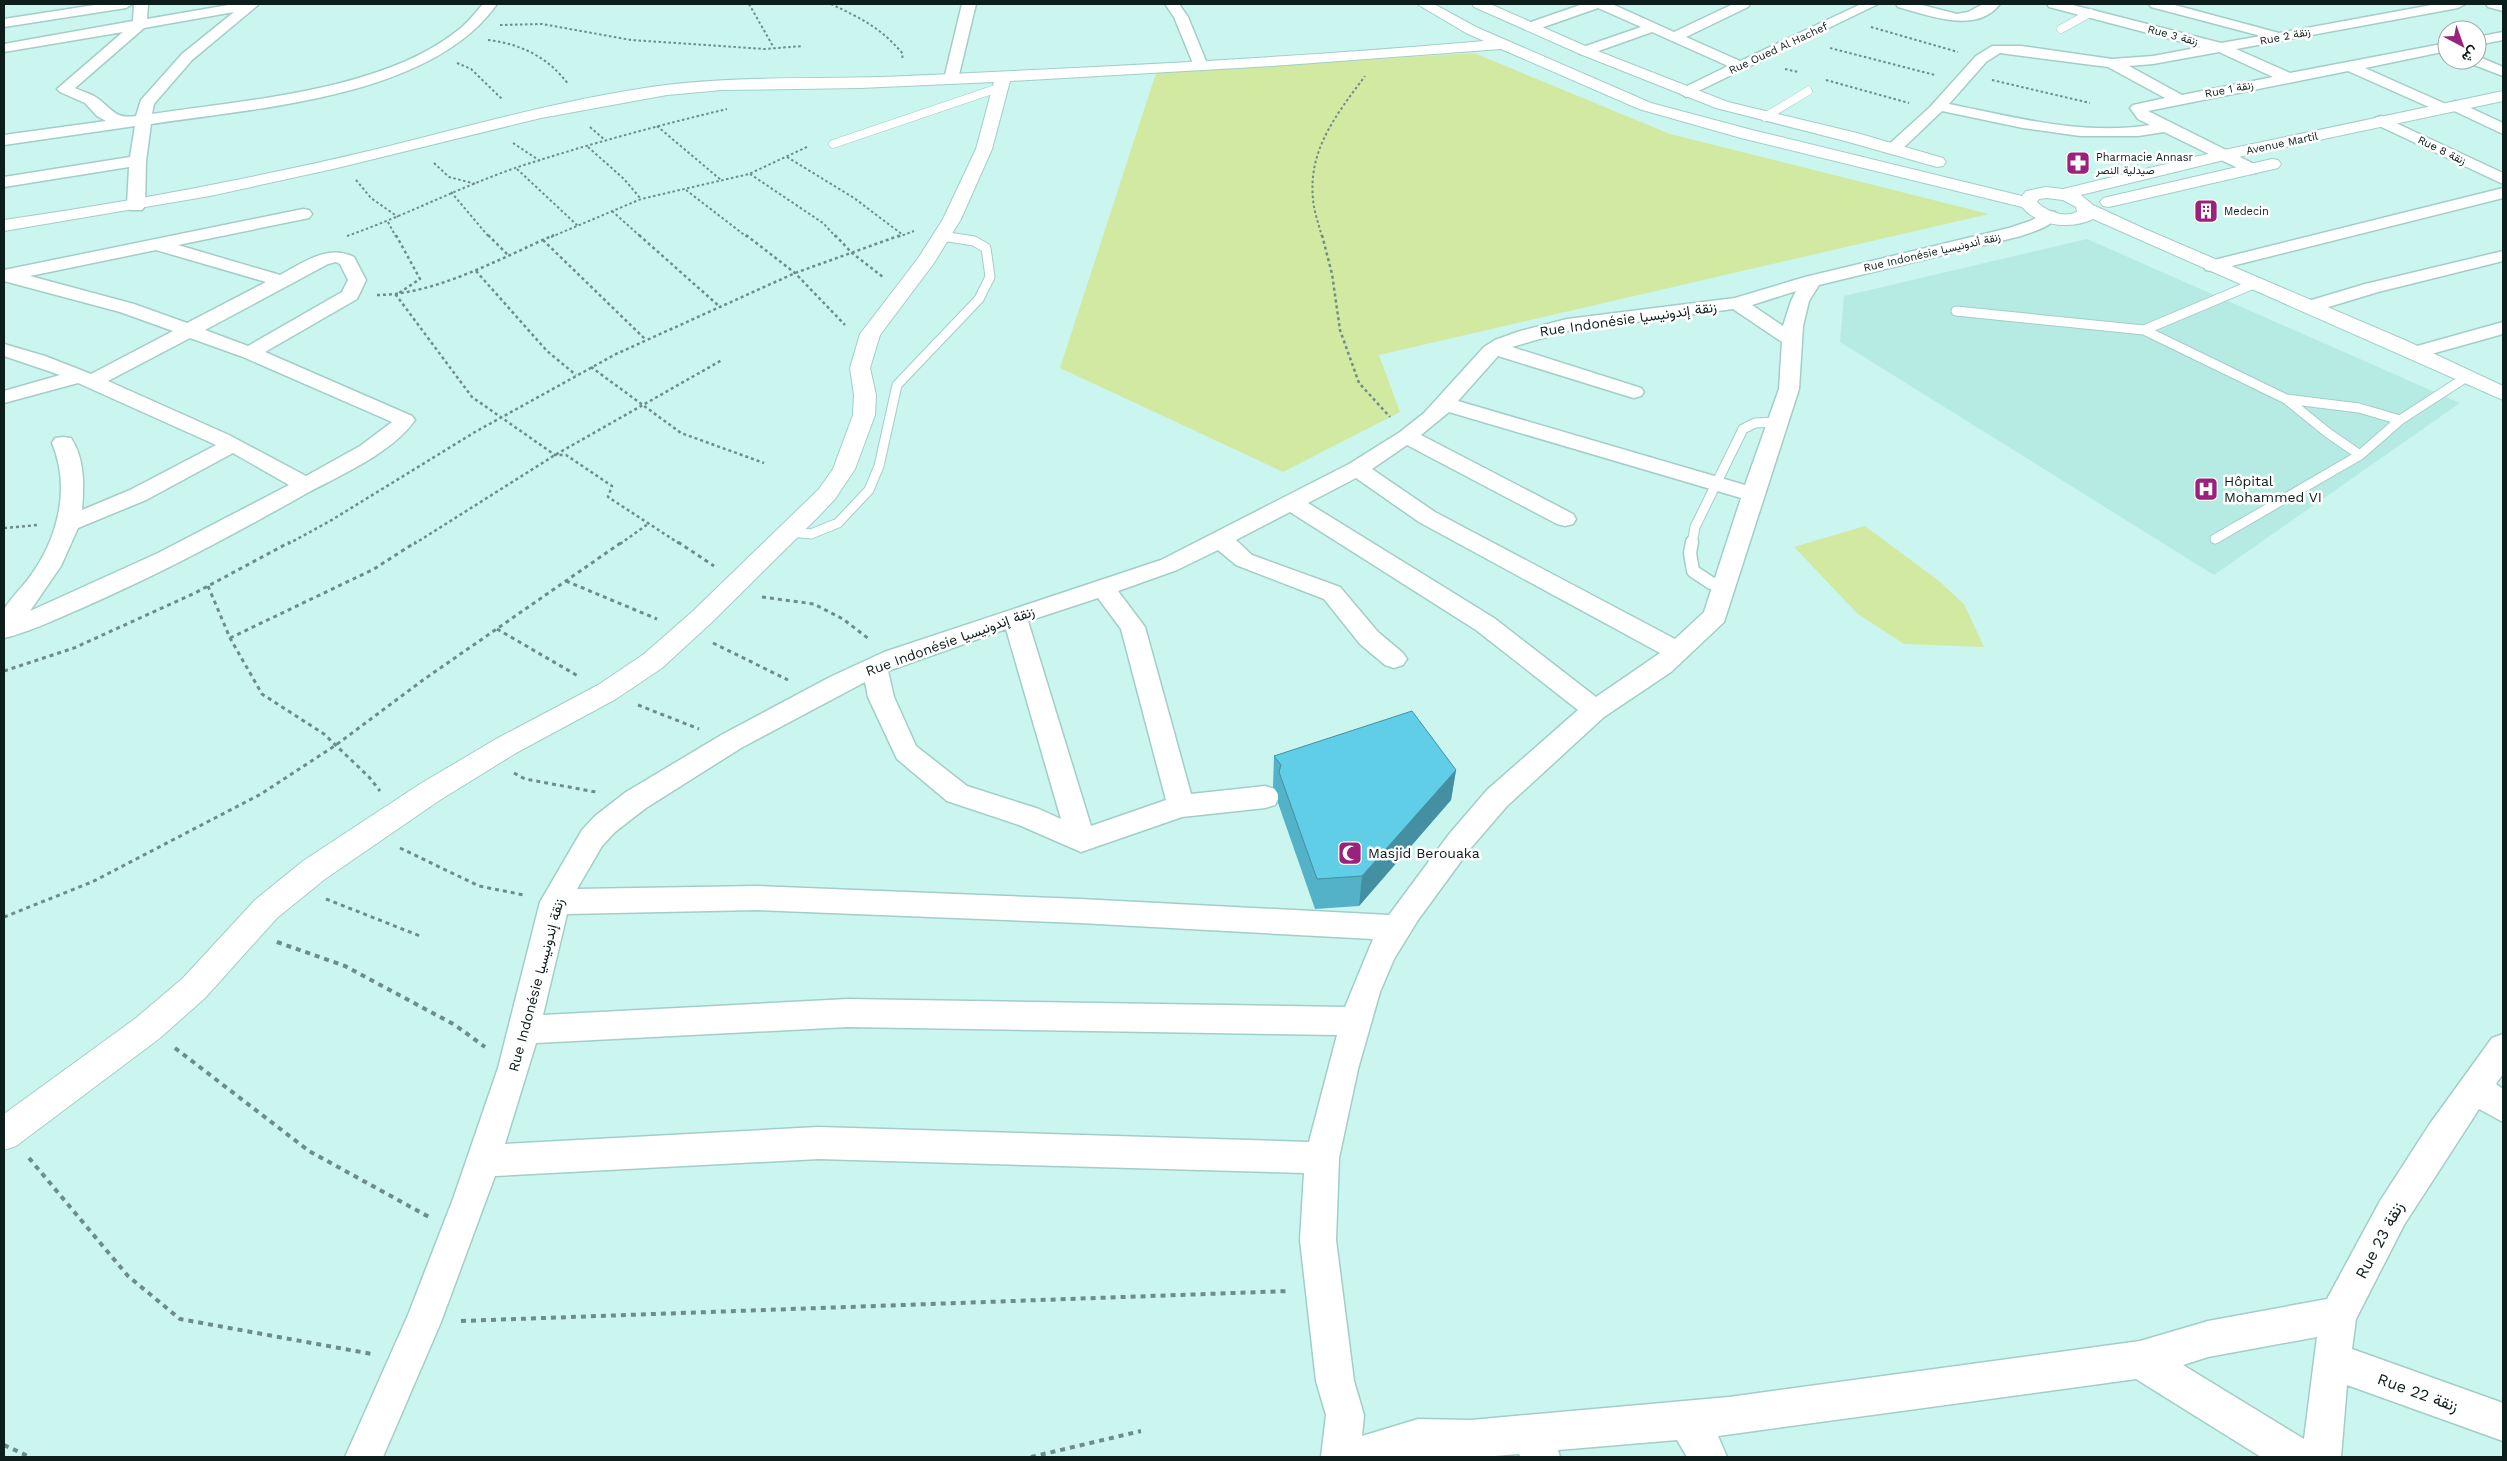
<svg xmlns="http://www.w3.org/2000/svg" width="2507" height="1461" font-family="'Work Sans',Vazirmatn,sans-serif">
<rect width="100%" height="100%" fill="#caf6ef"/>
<path fill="#b5ebe2" d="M2087,239L2460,403L2214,575L1840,342L1844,296Z"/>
<path fill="#d2e9a1" d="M1474,53L1670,134L1989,214L1379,355L1400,412L1283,472L1060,368L1156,73Z
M1865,526L1939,581L1964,604L1984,647L1904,644L1858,614L1794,547Z"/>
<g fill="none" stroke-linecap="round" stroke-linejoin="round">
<g stroke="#a2cec7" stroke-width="9">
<path id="lane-far2" d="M2061,29L2090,13
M1765,117L1808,91
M833,144L1001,87
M942,236L946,237"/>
</g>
<g stroke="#a2cec7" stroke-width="11">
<path id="lane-far1" d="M1956,311L2144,330L2256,283
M2144,330L2286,399L2328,433L2360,455L2215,539
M2286,399L2359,408L2400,420L2468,376
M2360,455L2400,420
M790,532L811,534L838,523L869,490L879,466L897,385L979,299L990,277L986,248L974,241L942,236
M1692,544L1695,527L1743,429L1755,423L1778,422"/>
</g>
<g stroke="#a2cec7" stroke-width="15">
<path id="lane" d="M1692,542L1690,553L1693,571L1711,583L1725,586"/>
</g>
<g stroke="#a2cec7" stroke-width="3">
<path id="street" d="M101,4H133L126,8L4,27V19Z
M134,4H148L147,19L234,4L258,5L192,60L154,104L152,114C245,100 382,91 457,31C467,24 475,13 483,4H497C431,98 256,108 151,124L146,161L145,206L142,210H130L127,206L129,167L4,187V177L130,157L135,126L4,145V135L106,121L97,116L85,103L60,92L57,89L123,32L4,52V44L133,21ZM234,12L182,54L141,100L136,116C113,120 111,106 94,96C88,93 81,91 75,88L144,28Z
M962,4H976L958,79L951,83L944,79Z
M1165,4H1179L1188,17L1208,66L1206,69L1201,70L1194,66L1174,17Z
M1583,4H1612L1674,32L1733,4H1750L1748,7L1686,37L1740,61L1861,4H1878L1686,97L1678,92L1681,89L1728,66L1652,32L1590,54H1580L1578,51L1580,48L1641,27L1598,8L1538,29L1533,30L1526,26L1528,23Z
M1896,4H1918L1957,14L1968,12L1983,4H2000C1976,35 1929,15 1898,7Z
M2047,4H2069L2221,43L2261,36L2151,7L2149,4H2171L2279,33L2437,4H2465L2458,8L2236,49L2290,73L2447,43V51L2365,68L2448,105L2455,101L2460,103L2503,123V134L2450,109L2443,113L2438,111L2348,71L2148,111L2256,165L2258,169L2256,173L2250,174L2164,132L2138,136H2080L2023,128L1942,111L1899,152H1887L1885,149L1887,146L1930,107L1976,56L1992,46H2021L2112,59L2153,56L2201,47L2049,7ZM2219,52L2273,77L2182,95L2129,66L2153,64ZM2000,53L2108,67L2165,98L2133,105L2130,108L2138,119L2150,125C2083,136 2014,117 1949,104L1986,62Z
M2486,4H2503V11L2488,7Z
M2503,32V40L2477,45V37Z
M2477,56L2503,67V76L2469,63L2467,60H2477Z
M2381,116L2503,173V184L2375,124L2373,121L2375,118Z
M2503,188V198L2212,271L2206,270L2203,266L2206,262Z
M303,209L309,210L312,214L309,218L178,245L280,275C304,262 328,244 354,257L366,280L357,299L265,352L412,416L415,420C393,452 343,474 309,492C235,534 160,574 82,608C56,619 30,632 4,638C4,630 2,619 4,611C6,603 23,586 29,578C58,539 71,488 52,443L55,438L63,437L71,438C85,459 84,486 82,510L130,490L216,445L78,383L4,403V391L60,375L4,356V344L45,356L91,374L173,331L120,312L4,281V270ZM156,250L266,282L187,323L134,304L30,276ZM336,262L340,264L348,280L342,292L248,346L205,330L328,264ZM190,338L243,357L392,422L360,446L306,476L229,435L108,381ZM233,453L289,485L158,553L30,611L61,566L78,528L146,500Z
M2049,211L2055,212L2058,216C2049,228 2034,231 2021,236L1819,285L1809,301L1803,326L1799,389L1724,622L1671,672L1604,717L1507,806L1470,849L1418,920L1394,959L1380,992L1358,1069L1339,1158L1336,1240L1354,1381L1364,1415L1362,1436L1418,1419L1471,1420L1729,1397L2140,1341L2208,1321L2327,1299L2380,1201L2429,1125L2492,1038L2503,1034V1074L2496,1084L2503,1089V1122L2479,1109L2404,1225L2356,1319L2352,1349L2503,1403V1441L2347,1385L2341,1457H2261L2136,1379L1718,1436L1727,1457H1687L1677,1440L1558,1450L1560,1457H1521L1519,1454L1482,1457H1321L1326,1415L1316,1381L1300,1240L1304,1173L818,1159L495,1176L441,1322L383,1457H345L408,1315L453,1199L498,1068L540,902L582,830L595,816L626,792L723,734L830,677L884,652L1161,560L1349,464L1400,432L1424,413L1484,347L1495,340L1520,331L1567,319L1735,298L1805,277L2009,228L2030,221ZM1796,291L1791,301L1783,326L1752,305ZM1733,309L1782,342L1779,389L1745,485L1458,401L1498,356L1627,396L1634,398L1641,396L1644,392L1641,388L1512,347L1567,331ZM1449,412L1741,498L1704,612L1675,639L1435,512L1372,469L1407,445L1557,524L1565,526L1573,524L1576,519L1573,514L1421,435ZM1356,478L1419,522L1660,653L1596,697L1494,618L1308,503ZM1290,512L1476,630L1578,710L1487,790L1450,833L1389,915L1080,899L756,886L577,889L602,846L615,832L646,808L741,748L865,682L868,697L897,759L947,801L1019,825L1081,852L1182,817L1265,808L1275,805L1279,797L1275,789L1265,786L1191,794L1145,627L1118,591L1177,570L1218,550L1236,565L1324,599L1360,644L1385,665L1394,668L1403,665L1407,659L1403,653L1378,632L1340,587L1252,555L1236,540ZM1098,598L1121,629L1166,800L1091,826L1028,621ZM1006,629L1061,819L1039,809L967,786L916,746L894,697L888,671ZM756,910L1080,923L1373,939L1345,1007L848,999L543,1015L567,914ZM848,1027L1337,1035L1309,1142L818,1127L505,1144L536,1043ZM2317,1337L2304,1439L2183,1365L2208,1357Z
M2503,251V261L2378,292L2312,312L2305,310L2303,306L2305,302L2365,284Z
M2503,322V334L2417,358L2410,356L2407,352L2410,348Z"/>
</g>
<g stroke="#a2cec7" stroke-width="2">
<path id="secondary" d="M1417,4H1434L1476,27L1651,103L1752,130L2022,196L2026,191L2046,187L2063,189L2224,150L2503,91V101L2224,160L2081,195L2093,205L2145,229L2407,341L2503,386V400L2093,219C2070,230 2038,226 2022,207L1741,138L1639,109L1501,49L1272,66L1010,81L992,149L961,219L934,263L880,335L870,368L876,395L875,415L855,469L835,499L819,516L711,623L662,668L616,699L516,753L440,800L325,879L277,918L205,998L160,1038L16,1146L4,1150V1114L136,1018L183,978L255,900L303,861L420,784L496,739L598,685L644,654L693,611L819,489L833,469L853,415L854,395L850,368L860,334L919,257L943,219L976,149L994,82L860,88L722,90L667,95L541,118L333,169L210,196L4,231V220C128,202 251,179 373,150C470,126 567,98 666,85C746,75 827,80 907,76C1099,67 1292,58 1484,41L1466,33ZM2046,198L2063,200L2076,207L2077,212C2064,218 2047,212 2037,202L2039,199Z
M1472,4H1490L1590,48L1728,102L1857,133L1943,158L1946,162L1943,166L1937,167L1845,141L1716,108L1580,54L1474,7Z
M2272,159L2278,160L2281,164L2278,168L2109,207L2103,206L2100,202L2103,198Z"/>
</g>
<path stroke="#6e8c88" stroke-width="2" stroke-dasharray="2.5 2.5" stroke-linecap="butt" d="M749,4L774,48
M831,4C862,19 880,27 903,54L902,59
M500,25L542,24L631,40L765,49L803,46
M1871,27L1958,52
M488,40C521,44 548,57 568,84
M1830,48L1935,75
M457,63L471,69L502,99
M1785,69L1798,72
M1826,80L1909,103
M1992,80L2090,103
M657,126L721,180
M590,127L606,141
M513,143L540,161
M588,147L624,179L641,199
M787,157L854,198L903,235
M434,163L449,177L476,184
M517,169L578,226
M750,174L823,223L836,237
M356,180L371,198L398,217
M686,190L747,237
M451,192L489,237
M612,211L641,237
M388,222L396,237
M347,236C404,216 458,188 515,168C585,145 656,126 727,109
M551,237L641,199L749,174L809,146
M898,237L914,231
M1322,237C1319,225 1314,212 1313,199C1308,149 1337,114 1365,76"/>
<path stroke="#6e8c88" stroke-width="2.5" stroke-dasharray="3 3" stroke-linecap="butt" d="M396,235L420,279L396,295L472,397L555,455H566L612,486L608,497L680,544
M488,235L509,256
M639,235L720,307
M746,235L795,273L845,325
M835,235L852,253L883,277
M1322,235L1332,274L1340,330L1359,383L1390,417
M543,240L646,340
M476,271L547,351L576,375
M377,295C435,295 501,258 554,235
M591,367L681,433L764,463
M4,528L38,525
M288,544L330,521L475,432L616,354L795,273L901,235
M414,544L555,455L722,360
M620,544L648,524"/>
<path stroke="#6e8c88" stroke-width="3" stroke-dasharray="4 4" stroke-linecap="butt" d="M678,542L714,566
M566,581L657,619
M208,586L230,638L262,694L324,734L369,777L380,791
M762,597L814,604L843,619L869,639
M497,629L578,676
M230,638L374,569L416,542
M713,643L788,680
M4,671L74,648L195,593L290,542
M638,705L699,729
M514,773L525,779L596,792
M400,848L479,886L524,895
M326,899L420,936
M4,917L92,882L261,794L336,745L423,680L622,542
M277,942L279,943"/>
<path stroke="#6e8c88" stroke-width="4" stroke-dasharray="5 5" stroke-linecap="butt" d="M277,942L345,966L455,1025L485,1047
M175,1048L309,1151L429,1217
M29,1158L128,1276L180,1319L372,1354
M461,1321L1289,1291
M4,1445L30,1457
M1031,1457L1141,1431"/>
<use href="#lane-far2" stroke="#fff" stroke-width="8"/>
<use href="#lane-far1" stroke="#fff" stroke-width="9"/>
<use href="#lane" stroke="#fff" stroke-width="12"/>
<use href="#street" fill="#fff" fill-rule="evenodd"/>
<use href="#secondary" fill="#fff" fill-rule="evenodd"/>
</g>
<path fill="#53b1c8" d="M1274,756L1456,770L1451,800L1359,906L1315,909L1278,803V793L1273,787Z"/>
<path fill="#4490a2" d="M1456,770L1451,800L1359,906L1362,876Z"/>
<path fill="#61cee8" stroke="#4490a2" d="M1412,711L1456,770L1362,876L1317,879L1279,772L1281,765L1274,756Z"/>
<defs>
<g id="pharmacy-square" transform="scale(1.25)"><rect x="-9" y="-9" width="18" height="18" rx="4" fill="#99227c" stroke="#fff"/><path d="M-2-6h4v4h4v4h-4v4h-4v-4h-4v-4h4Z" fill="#fff"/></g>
<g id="building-square" transform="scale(1.25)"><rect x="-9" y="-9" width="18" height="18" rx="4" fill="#99227c" stroke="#fff"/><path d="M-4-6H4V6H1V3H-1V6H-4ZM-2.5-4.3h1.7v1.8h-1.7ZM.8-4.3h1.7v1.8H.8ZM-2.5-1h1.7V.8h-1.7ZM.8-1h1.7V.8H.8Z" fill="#fff"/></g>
<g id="hospital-square" transform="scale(1.25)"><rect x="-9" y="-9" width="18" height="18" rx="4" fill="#99227c" stroke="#fff"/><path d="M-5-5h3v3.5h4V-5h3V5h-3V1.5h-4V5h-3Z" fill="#fff"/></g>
<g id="mosque-square" transform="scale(1.25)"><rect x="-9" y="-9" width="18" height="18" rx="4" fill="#99227c" stroke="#fff"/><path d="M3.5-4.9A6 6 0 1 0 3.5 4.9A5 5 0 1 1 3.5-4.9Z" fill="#fff"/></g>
</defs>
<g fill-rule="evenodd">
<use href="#pharmacy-square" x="2078" y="163"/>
<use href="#building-square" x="2206" y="211"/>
<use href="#hospital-square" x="2206" y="489"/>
<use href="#mosque-square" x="1350" y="853"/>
</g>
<g text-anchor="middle" stroke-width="5" stroke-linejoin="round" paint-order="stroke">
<g font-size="11" fill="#0c1d1b" stroke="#fff">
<text transform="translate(2173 35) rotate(15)" y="4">Rue 3 زنقة</text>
<text transform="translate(2285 36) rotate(-11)" y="4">Rue 2 زنقة</text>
<text transform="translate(1778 48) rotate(-25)" y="4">Rue Oued Al Hachef</text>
<text transform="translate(2229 89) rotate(-11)" y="4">Rue 1 زنقة</text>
<text transform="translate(2282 143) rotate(-12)" y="4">Avenue Martil</text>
<text transform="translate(2442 150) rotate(26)" y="4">Rue 8 زنقة</text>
<text transform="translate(1932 252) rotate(-13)" y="4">Rue Indonésie زنقة أندونيسيا</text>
</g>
<g font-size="11" fill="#0c1d1b" stroke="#fff" text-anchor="start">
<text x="2096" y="161">Pharmacie Annasr<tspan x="2096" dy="13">صيدلية النصر</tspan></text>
<text x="2224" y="215">Medecin</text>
</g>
<g font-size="14" fill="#0c1d1b" stroke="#fff">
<text transform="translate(1628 319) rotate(-8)" y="5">Rue Indonésie زنقة إندونيسيا</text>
<text transform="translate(950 641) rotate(-20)" y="5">Rue Indonésie زنقة إندونيسيا</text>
<text transform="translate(536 985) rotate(-75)" y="5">Rue Indonésie زنقة إندونيسيا</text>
</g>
<g font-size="14" fill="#0c1d1b" stroke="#fff" text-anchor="start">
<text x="2224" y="486">Hôpital<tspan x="2224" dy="16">Mohammed VI</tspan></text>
<text x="1368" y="858">Masjid Berouaka</text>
</g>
<g font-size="16" fill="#0c1d1b" stroke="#fff">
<text transform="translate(2379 1240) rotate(-62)" y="6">Rue 23 زنقة</text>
<text transform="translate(2418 1392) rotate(20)" y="6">Rue 22 زنقة</text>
</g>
</g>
<rect width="2507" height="1461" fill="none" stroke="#0c1d1b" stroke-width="10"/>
<g transform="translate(2462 45) rotate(139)"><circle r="24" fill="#ffffff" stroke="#9ea5a4"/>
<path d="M0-4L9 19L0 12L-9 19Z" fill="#99227c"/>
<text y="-8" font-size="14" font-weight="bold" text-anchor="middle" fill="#0c1d1b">ش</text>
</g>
</svg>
